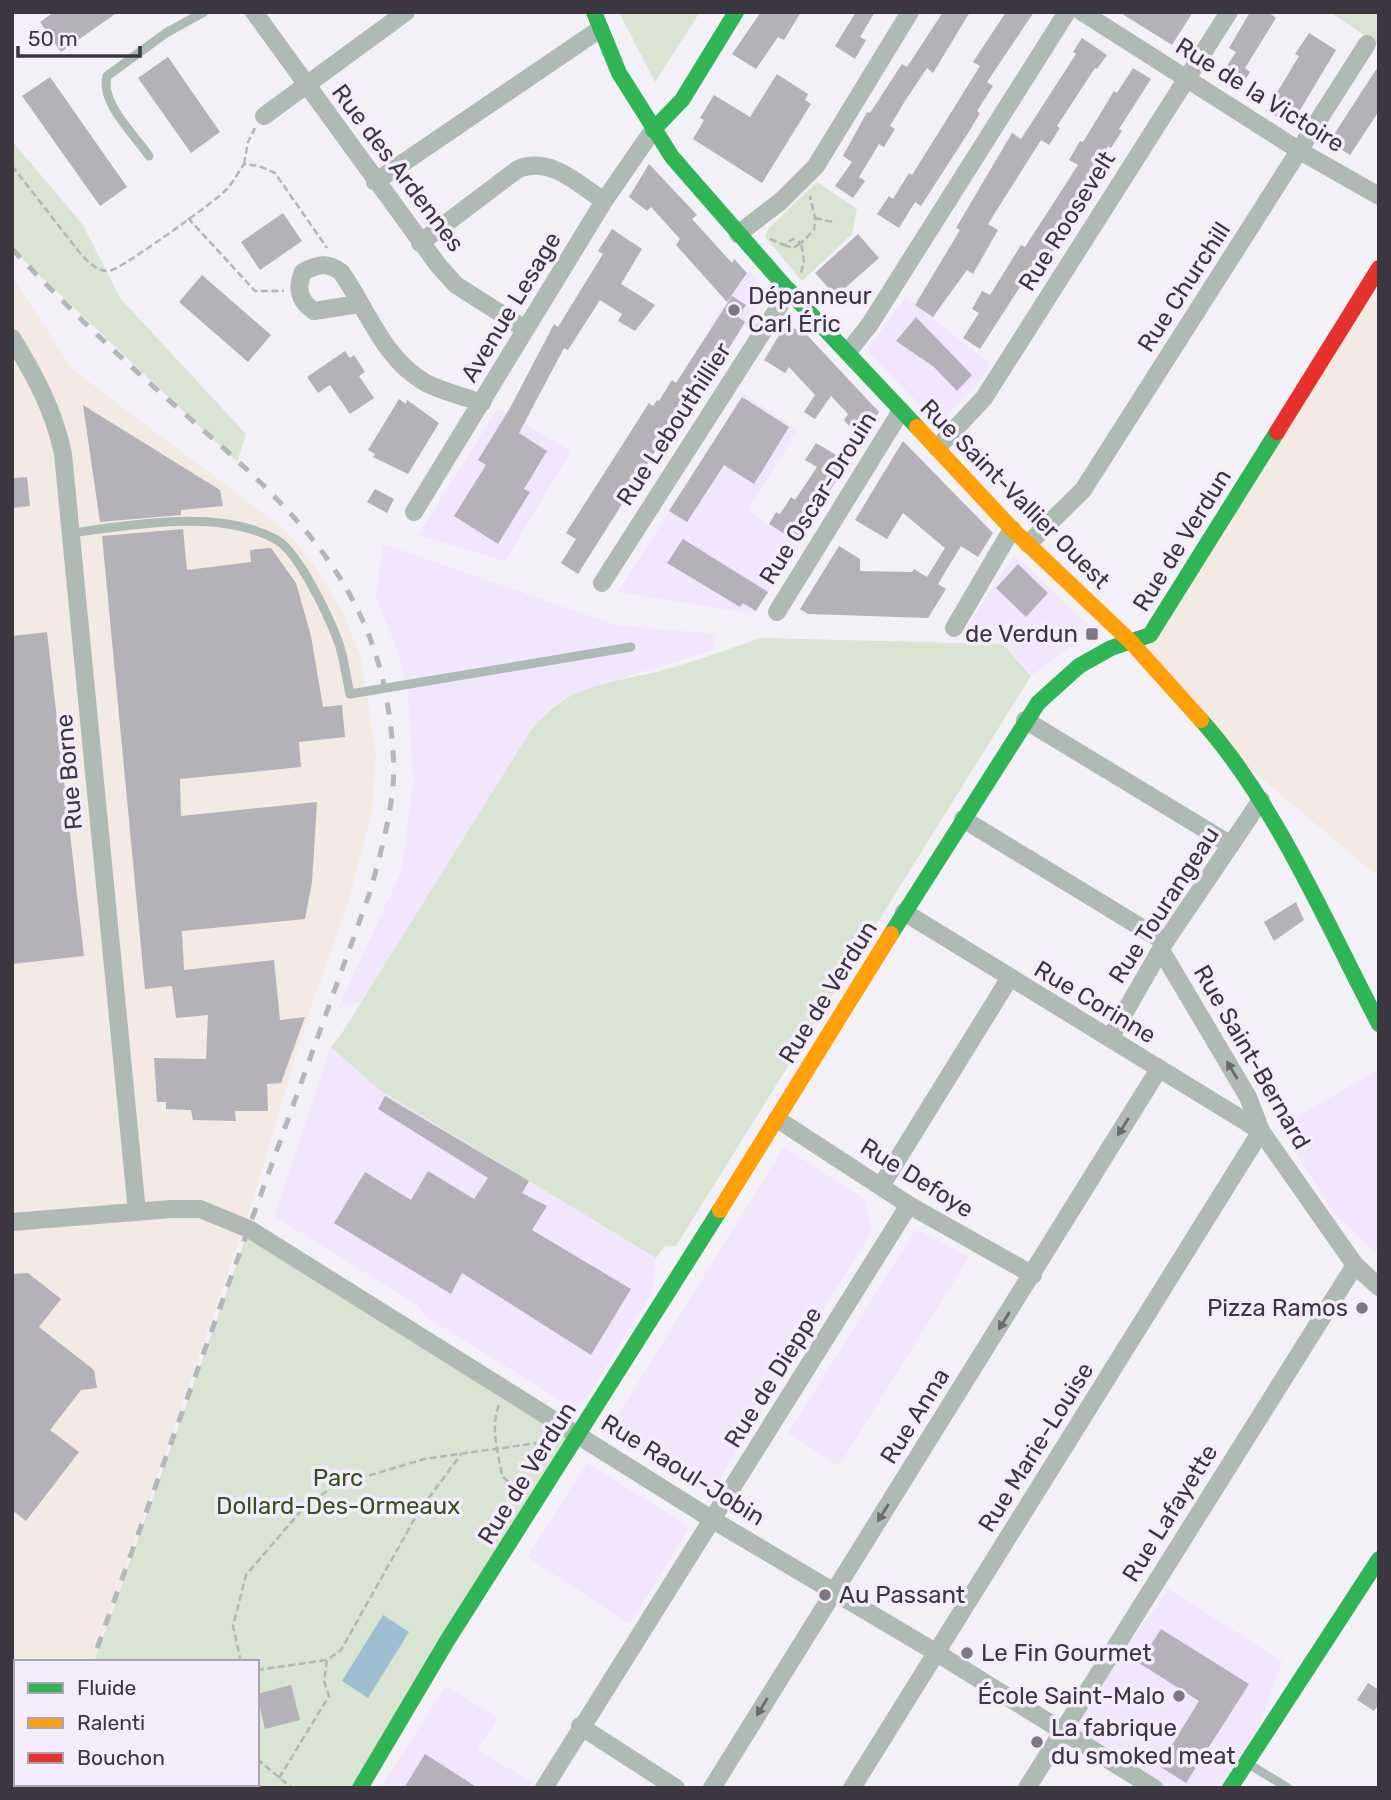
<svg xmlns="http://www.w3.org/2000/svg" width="1391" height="1800" font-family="Rubik,sans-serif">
<rect width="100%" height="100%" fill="#f4f0f8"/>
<path fill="#f1e6fb" d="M749,271L766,291L735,341L709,327Z
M906,297L990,364L982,378L939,424L869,353V347Z
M744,394L798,430L748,510L798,545L754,614L618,592Z
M498,408L571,451L505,561L418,535Z
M383,544L616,625L716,634L713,650L586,689L556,703L546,713L362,1001L338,1008L401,872L413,784L408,693L398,652L376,598Z
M1014,555L1090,626V633L1032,675L1002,642L965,630Z
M331,1047L378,1089L656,1258L652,1292L586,1399L576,1405H568L425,1316L419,1306L274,1216Z
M1379,1069V1256L1332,1211L1280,1127Z
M784,1147L865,1200L872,1231L711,1492H707L613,1434L611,1426Z
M916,1229L969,1257L839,1466L788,1433Z
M587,1463L685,1524L688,1530L630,1624L527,1557Z
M1169,1589L1282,1661L1246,1763L1230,1788H1154L1063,1732Z
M446,1686L498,1718L477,1750L532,1782L528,1788H380Z"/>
<path fill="#f4e9e3" d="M12,276L72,369L285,530L312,562L343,612L360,655L376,753L372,811L348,903L308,1016L250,1209L102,1636L98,1662H16V1784H36L34,1788H12Z
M1379,285V877L1230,752L1130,641L1150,634Z"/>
<path fill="#dae4d3" d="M619,12H700L655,82Z
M1330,12H1379V45Z
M12,141L83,225L120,298L246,434L237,462L12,249Z
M817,182L857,209L852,234L802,281L765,237L768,229Z
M760,638L1003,644L1031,676L676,1246H665L656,1258L378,1089L331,1047L344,1030L526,738C567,680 606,686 667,669C699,660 729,649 760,638Z
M249,1229L579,1434L360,1788H33L35,1784H257V1662H94Z"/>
<path fill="#9ebfd1" d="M383,1615L409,1632L368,1698L342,1681Z"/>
<path fill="#b5b1b9" d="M54,12H118L61,52L40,22Z
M761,12H801L784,40L778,37L756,69L732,54Z
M856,12H875L860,37L866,40L855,59L835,46Z
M943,12H970L933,73L927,68L905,101L890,126L895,129L884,147L879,144L859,177L865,181L853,198L835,186L852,162L843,156L867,112L870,113L902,64L907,67Z
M1006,12H1034L987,82L993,86L977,111L980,113L970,130L921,206L915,202L899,228L877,214L889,196L893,199L909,173L912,175L980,66L973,62Z
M1119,12H1193L1172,45Z
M1250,12H1268L1276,18L1245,68L1250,72L1240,89L1220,76L1236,52L1229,48Z
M1309,33L1336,50L1291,125L1266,111L1299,56L1295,54Z
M1082,38L1107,55L1097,69L1095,68L1057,126L1060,128L1049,145L1041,140L988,224L998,230L973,274L967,270L933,317L915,305L960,230L956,228L1012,133L1021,139L1076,54L1073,52Z
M168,57L220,132L191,153L138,78Z
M1379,65V111L1350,155L1329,142Z
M1133,68L1151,79L1119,129L1122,131L1111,148L1108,146L1088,181L1093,185L1077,210L1080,211L1035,277L1029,273L980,349L963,338L979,313L972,309L982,291L990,295L1021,245L1025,247L1078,165L1069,160L1080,141L1083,142L1114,91L1117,93Z
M777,74L808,94L805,100L811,104L762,183L693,139L704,120L700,118L714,95L750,117Z
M50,77L127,187L100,206L22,96Z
M649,164L697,215L692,219L732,263L734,259L747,273L727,302L676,245L680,239L651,207L647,211L629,197Z
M283,213L302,241L260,270L241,242Z
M612,229L642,249L621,284L655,305L635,331L618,321L622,314L600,300L568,350L564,348L519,433L547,451L524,489L530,492L498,544L454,516L486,465L478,460L510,408L554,324L558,327L603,254L598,251Z
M858,234L879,258L836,296L815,273Z
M202,275L271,335L248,362L179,302Z
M732,296L746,305L738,317L745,322L701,394L695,390L682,409L578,574L561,563L576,539L566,533L649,403L653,406L657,400L659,401L672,380L676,383Z
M916,317L972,375L957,391L934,367L896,341Z
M786,324L808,336L879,412L865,435L855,426L853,430L844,420L848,414L831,396L815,419L804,412L815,395L789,367L785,373L764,360Z
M345,351L350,358L354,355L365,372L359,376L374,398L350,414L330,385L318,393L307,377Z
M742,397L789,427L754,484L724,465L687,522L669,511Z
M399,399L406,404L407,400L439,423L408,474L373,457L375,454L368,450Z
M83,405L220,490L223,506L181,510V515L100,522Z
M903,441L993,533L978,557L961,546L938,584L946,589L928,618L808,614L800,609L839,546L860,559V571L912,572L914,569L927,577L945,548L903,513L887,539L855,520Z
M816,443L848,462L797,542L769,524L776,512L780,514L791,497L795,500L817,467L805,460Z
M27,477L30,506L12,508V478Z
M375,489L394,499L387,513L367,502Z
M183,529L187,570L251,562L250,550L271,548L296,583L311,636L323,707L342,705L345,737L299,742L301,767L180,779L181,816L317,802L312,882L305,919L182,931L184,970L274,960L280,1020L305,1017L281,1083L267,1084L268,1111H235L236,1121L193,1120L191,1110L166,1109V1102H157L154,1058L206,1059L208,1015L176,1018L172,986L145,989L102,536Z
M683,539L768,592L756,611L743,603L740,607L667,563Z
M1018,564L1048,593L1026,617L996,588Z
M47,632L84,956L12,964V636Z
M1296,902L1304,920L1274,941L1264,922Z
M385,1096L529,1181L522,1193L547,1206L532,1230L631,1289L591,1355L462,1273L451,1294L334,1223L365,1172L411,1200L428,1171L474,1199L488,1178L378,1109Z
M28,1273L61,1299L39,1327L94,1370L97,1388L81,1390L50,1430L79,1452L26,1521L12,1510V1274Z
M1161,1629L1249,1684L1186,1783L1159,1766L1199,1701L1139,1663Z
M1368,1683L1379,1690V1704L1374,1711L1357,1700Z
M291,1685L300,1720L265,1729L257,1694Z
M425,1754L478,1788H404Z"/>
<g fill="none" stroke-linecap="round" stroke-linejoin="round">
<path stroke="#b2b8b7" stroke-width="2.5" stroke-dasharray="7 3.5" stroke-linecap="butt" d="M1376,12L1379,15
M244,164L248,142L255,128
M12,166L80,253C88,262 99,274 112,270C125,266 213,203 225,191C232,184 238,173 244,164L259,166L275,173L327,248
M188,218L255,291H284
M815,218L833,222
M770,239L784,245L793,239L801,243L814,230L815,218L810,196
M784,245L793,248L801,243L804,260L801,273
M499,1405C490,1428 498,1451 502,1476L513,1486L523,1488
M241,1662L233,1626L246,1575L306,1505L335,1486L424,1459L551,1441
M257,1670L327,1660
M257,1759L292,1788
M279,1778L329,1696L324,1681L327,1660L341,1650L419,1511L462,1453"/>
<path stroke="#aebab4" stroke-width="9" d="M149,156C134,134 100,103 107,76L166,33L204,12
M71,533C133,525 220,508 277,540C299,553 329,617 338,641C344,657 346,677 350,694L631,647
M1247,1763L1288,1788"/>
<path stroke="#aebab4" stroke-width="18" d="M254,12L438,265L456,285L525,329
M1082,12L1300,151L1379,196
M264,116L406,12
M375,182L600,29
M738,234L781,201L816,166L910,12
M420,243L518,169C550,156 577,183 604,201
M359,304L314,311C299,301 296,289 303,272C318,264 327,262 341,272C368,310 383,359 426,383C443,392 464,396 482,403
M12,338C35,376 54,410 63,454L137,1212
M848,352L870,324L1067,12
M937,448L984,398L1229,12
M414,512L604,201L653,130
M1028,544L1083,490L1367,44
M602,583L789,291
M777,612L901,411
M954,628L1012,529
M1025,720L1231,845
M963,819L1165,942
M904,912L1261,1131
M1161,950L1248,1097L1261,1131L1355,1265L1379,1287
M1110,1038L1165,942L1261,800
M777,1119L909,1205L1033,1275
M881,1186L1009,979
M12,1222L171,1209H200L249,1229L713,1520L937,1653L1154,1788
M580,1726L676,1788
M544,1788L909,1205
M712,1788L1159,1069
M852,1788L1261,1131
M1027,1788L1355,1265"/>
<path stroke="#30b455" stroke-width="16" d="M594,12L619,73L672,157L789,291L917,427
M653,130L682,100L736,12
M1201,720C1275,802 1327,925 1379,1024
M891,934L1038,703L1079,666L1111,648L1150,635L1277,432
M360,1788L447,1641L720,1210
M1230,1788L1379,1559"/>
<path stroke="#ff9f0a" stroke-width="16" d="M917,427L1012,529L1130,641L1201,720
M720,1210L891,934"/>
<path stroke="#e5322d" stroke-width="16" d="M1277,432L1379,268"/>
<path stroke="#b3b7b7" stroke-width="5" stroke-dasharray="12 12" stroke-linecap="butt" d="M12,249C55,294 99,338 145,379C252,475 365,555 388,707C392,733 395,761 393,787C389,824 379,860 369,895L92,1662
M32,1788L34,1784"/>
</g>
<defs><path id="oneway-solid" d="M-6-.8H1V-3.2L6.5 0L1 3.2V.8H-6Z" transform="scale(1.75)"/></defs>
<g fill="#696b6e">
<use href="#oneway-solid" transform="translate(1232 1070) rotate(-121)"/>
<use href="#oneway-solid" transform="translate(1123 1127) rotate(122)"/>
<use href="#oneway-solid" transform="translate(1004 1321) rotate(122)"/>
<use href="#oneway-solid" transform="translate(883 1513) rotate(122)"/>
<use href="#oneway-solid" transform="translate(762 1707) rotate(122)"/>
</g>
<g fill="#7c7780" stroke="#f4ecfc" stroke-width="2.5">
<circle cx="734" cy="310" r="7"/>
<rect x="1085" y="627" width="14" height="14" rx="3.5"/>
<circle cx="1362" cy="1308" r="7"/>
<circle cx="825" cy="1595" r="7"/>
<circle cx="967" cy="1653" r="7"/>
<circle cx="1179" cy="1696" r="7"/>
<circle cx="1037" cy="1742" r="7"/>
</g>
<g text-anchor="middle" stroke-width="7" stroke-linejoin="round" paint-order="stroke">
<g font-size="24" fill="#3b3640" stroke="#f4ecfc">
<text transform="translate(1260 95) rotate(32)" y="8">Rue de la Victoire</text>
<text transform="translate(398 168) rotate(53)" y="8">Rue des Ardennes</text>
<text transform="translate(1067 221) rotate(-58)" y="8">Rue Roosevelt</text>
<text transform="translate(1184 287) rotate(-57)" y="8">Rue Churchill</text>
<text transform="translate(511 307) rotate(-59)" y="8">Avenue Lesage</text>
<text transform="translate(674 424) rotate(-57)" y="8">Rue Lebouthillier</text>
<text transform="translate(1015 494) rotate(45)" y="8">Rue Saint-Vallier Ouest</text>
<text transform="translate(818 498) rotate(-58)" y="8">Rue Oscar-Drouin</text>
<text transform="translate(1182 540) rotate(-58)" y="8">Rue de Verdun</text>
<text transform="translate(69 772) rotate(-95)" y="8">Rue Borne</text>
<text transform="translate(1164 905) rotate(-57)" y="8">Rue Tourangeau</text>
<text transform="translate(828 992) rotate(-58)" y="8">Rue de Verdun</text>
<text transform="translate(1095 1002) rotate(31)" y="8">Rue Corinne</text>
<text transform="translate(1252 1057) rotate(60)" y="8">Rue Saint-Bernard</text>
<text transform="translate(917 1178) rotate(32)" y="8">Rue Defoye</text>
<text transform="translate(773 1377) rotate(-58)" y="8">Rue de Dieppe</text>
<text transform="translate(915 1416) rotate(-58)" y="8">Rue Anna</text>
<text transform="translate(1036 1447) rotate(-58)" y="8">Rue Marie-Louise</text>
<text transform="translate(683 1470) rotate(32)" y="8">Rue Raoul-Jobin</text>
<text transform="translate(527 1473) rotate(-58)" y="8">Rue de Verdun</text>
<text transform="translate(1170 1513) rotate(-58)" y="8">Rue Lafayette</text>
</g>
<g font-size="24" fill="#3b3640" stroke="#f4ecfc" text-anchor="start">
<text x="748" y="304">Dépanneur<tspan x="748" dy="28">Carl Éric</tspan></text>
<text x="1078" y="642" text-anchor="end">de Verdun</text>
<text x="1348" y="1316" text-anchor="end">Pizza Ramos</text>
<text x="839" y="1603">Au Passant</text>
<text x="981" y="1661">Le Fin Gourmet</text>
<text x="1165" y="1704" text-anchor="end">École Saint-Malo</text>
<text x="1051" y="1736">La fabrique<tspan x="1051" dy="28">du smoked meat</tspan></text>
</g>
<g font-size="24" fill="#345118" stroke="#f4ecfc">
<text x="338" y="1486">Parc<tspan x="338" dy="28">Dollard-Des-Ormeaux</tspan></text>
</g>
</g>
<rect width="1391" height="1800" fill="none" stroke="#3b3640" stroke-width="28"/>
<rect x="14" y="1660" width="245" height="126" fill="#f4ecfc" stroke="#aaa3b1" stroke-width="2"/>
<rect x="28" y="1683" width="35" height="10" fill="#30b455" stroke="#aaa3b1" stroke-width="2"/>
<text x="77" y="1695" font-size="21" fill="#3b3640">Fluide</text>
<rect x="28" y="1718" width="35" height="10" fill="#ff9f0a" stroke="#aaa3b1" stroke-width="2"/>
<text x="77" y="1730" font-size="21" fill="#3b3640">Ralenti</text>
<rect x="28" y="1753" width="35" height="10" fill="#e5322d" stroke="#aaa3b1" stroke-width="2"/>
<text x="77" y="1765" font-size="21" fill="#3b3640">Bouchon</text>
<path d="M18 46v10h122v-10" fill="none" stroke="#3b3640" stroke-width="3.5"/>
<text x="28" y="46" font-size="21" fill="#3b3640" stroke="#f4ecfc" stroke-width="5" paint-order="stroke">50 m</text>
</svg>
